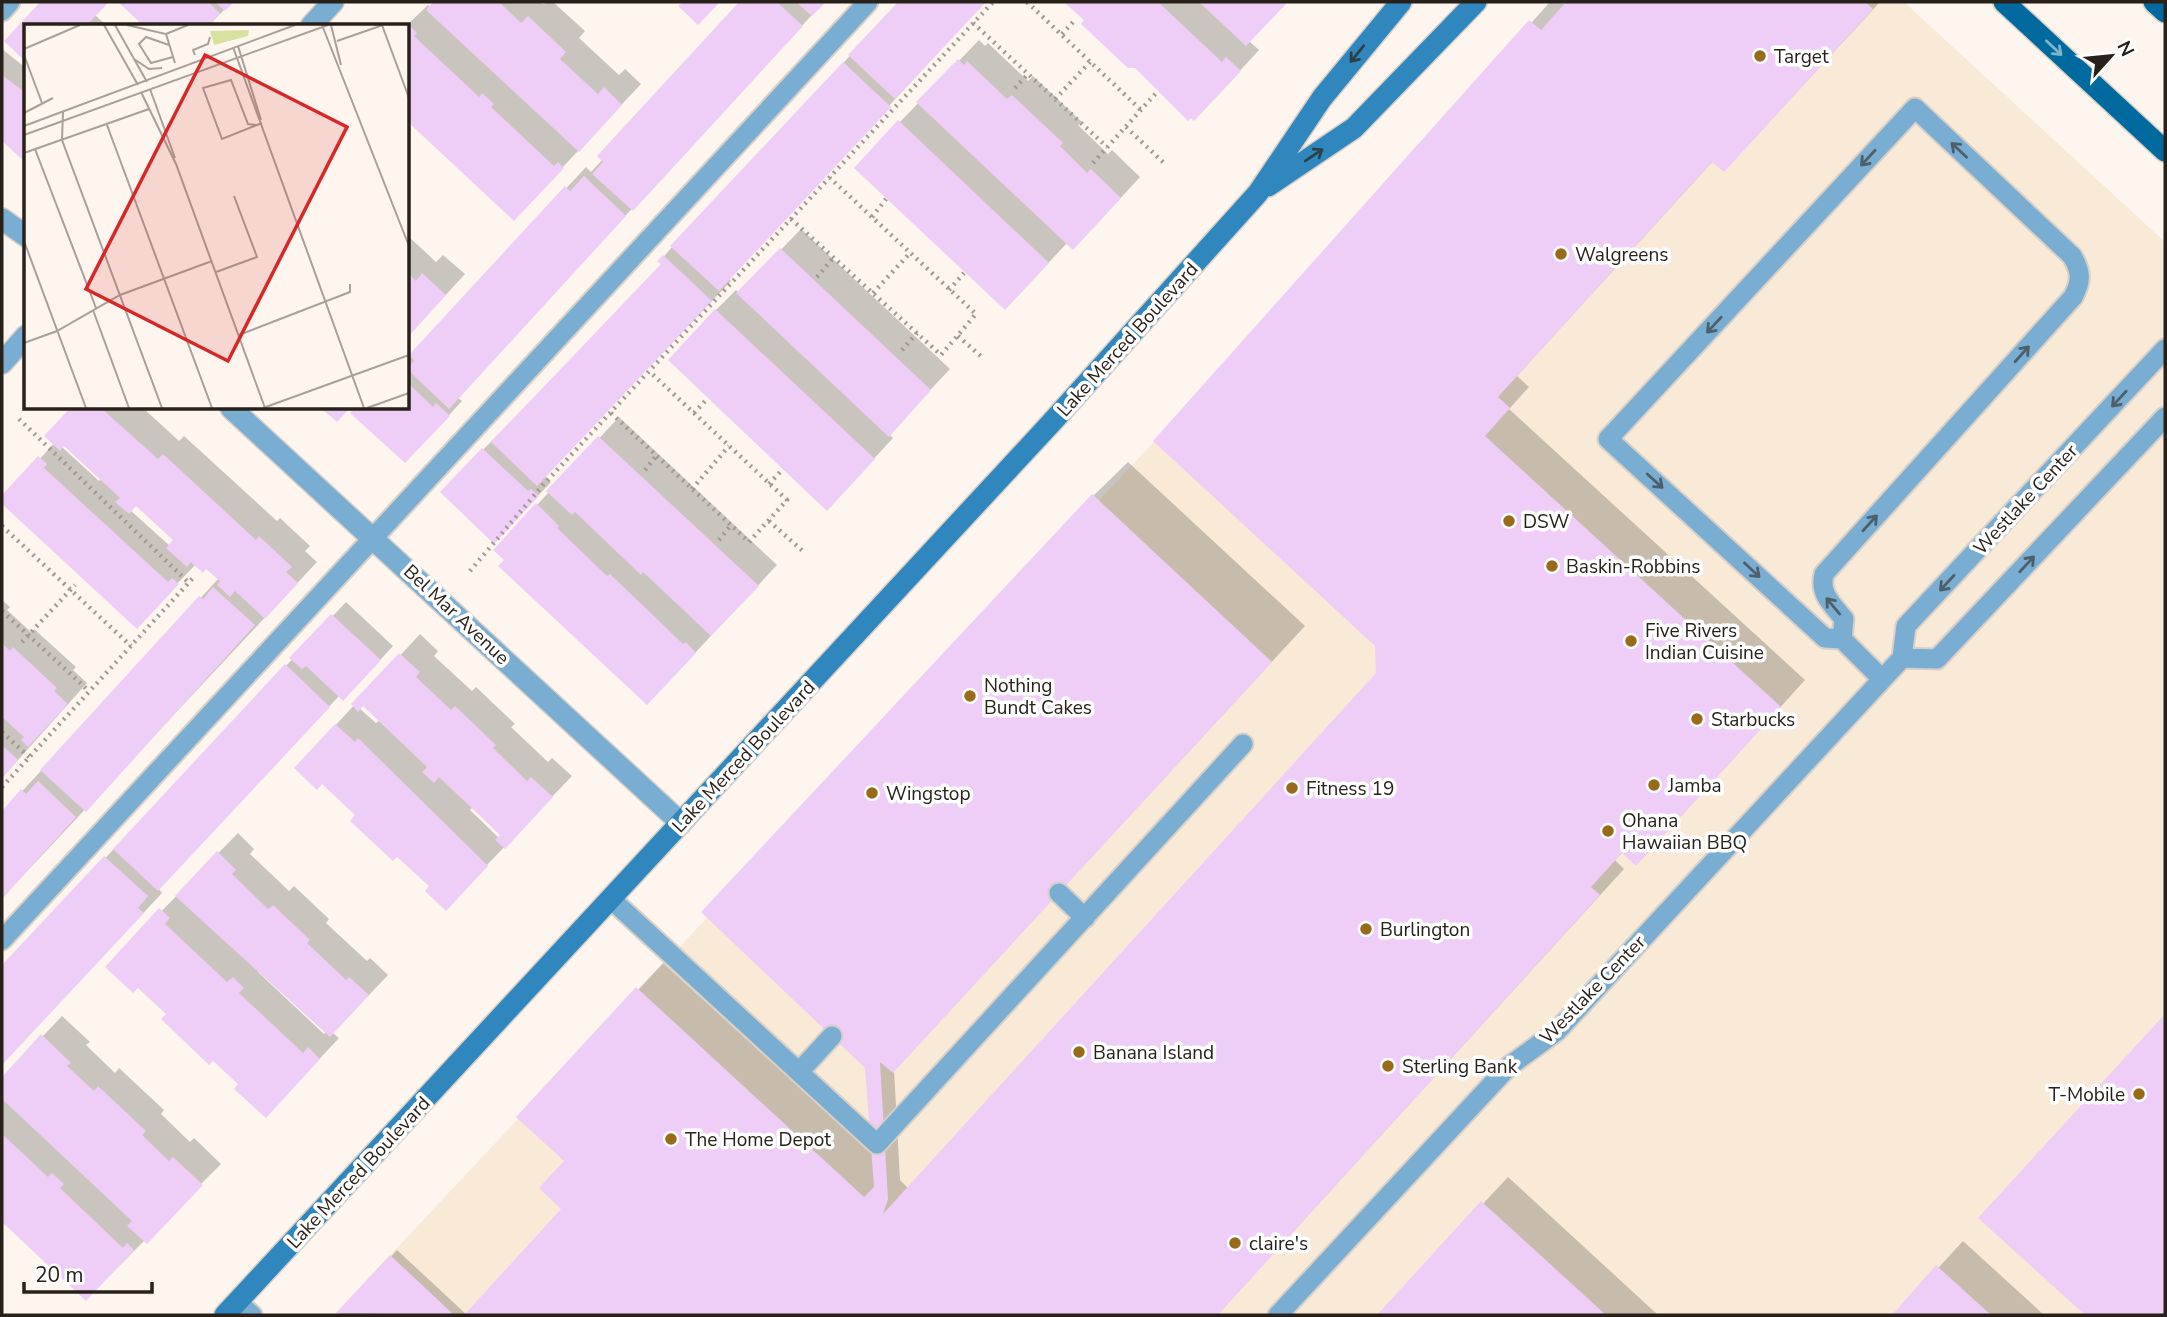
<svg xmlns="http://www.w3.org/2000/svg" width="2167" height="1317" font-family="'Nunito Sans',sans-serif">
<rect width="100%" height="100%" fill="#fdf5ee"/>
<path fill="#f9ead7" d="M1567,2H1904L2165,242V1315H334Z"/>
<path fill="#0003" fill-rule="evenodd" d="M42,2H108L95,15L107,26H26V60L6,41Z
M124,2H232L208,26H147Z
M436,2H539L542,4L553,2L585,31L579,38L619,75L625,69L641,84L514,219L408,120L406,26L428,5L430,7Z
M742,2H824L457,397L462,401L419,448L353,413L357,408H408V354L411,355L586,167L591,172L603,159L599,156Z
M900,2H985L729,279L731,281L545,476L551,482L508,528L443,491L664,264L660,261L673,246Z
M1067,2H1286L1249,41L1259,50L1214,99L1086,20Z
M1550,2L1566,4L1568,2H1880L1749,144L1714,160L1517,376L1529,387L1509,409L1805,680L1661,838L1623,852L1615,860L1624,869L1217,1315H342L339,1313L397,1250L467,1315L563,1209L566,1161L519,1117L663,963L874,1156L867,1068L1093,496L1128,462L1305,626L894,1070L900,1180L909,1189L1378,674L1377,646L1155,441Z
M979,40L985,46L988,43L1028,81L1033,76L1082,122L1078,125L1108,154L1112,150L1140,177L1093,228L1067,243L1025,288L900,122Z
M2,49L26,68V159L2,139Z
M801,229L950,369L889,434L893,438L847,488L670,360L716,310L736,290L739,293Z
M408,236L436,262L443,255L465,274L408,336Z
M72,408H143L179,441L184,436L277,521L280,518L310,546L305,551L317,562L2,898V813L219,578L207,566L196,564L137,626L2,502L54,443L46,436ZM64,444L102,478L99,481L62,447ZM136,504L175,540L170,546L130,510Z
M619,417L777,565L667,683L495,550Z
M2,600L10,607L7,610L31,632L34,629L76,667L73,670L87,683L2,778Z
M346,602L393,646L356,686L339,696L158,888L162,893L2,1064V968Z
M420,634L438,651L434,656L472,691L476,687L515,724L511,727L548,762L552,758L572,776L465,888L432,886L322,782L296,768ZM363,704L380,720L376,723L359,708ZM473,807L502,835L499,838L470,810Z
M238,833L254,849L250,854L289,891L294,886L329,919L326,923L367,961L370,958L388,975L333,1033L339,1038L285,1096L241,1084L138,986L107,967ZM261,969L327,1031L324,1034L258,972Z
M62,1016L90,1042L86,1045L115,1073L119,1068L164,1110L161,1114L190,1142L194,1138L221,1164L86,1299L2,1219V1079Z
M2165,1016V1315H2087L1981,1217Z
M1508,1177L1658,1315H1379Z
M1963,1241L2044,1315H1895Z"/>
<path fill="#eecdf6" d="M40,2H109L86,26H26V62L4,41Z
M121,2H208L220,13L208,26H144L119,3Z
M215,2H234L225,11Z
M433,2H499L521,23L528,16L566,52L560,59L598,94L604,87L622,105L579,152L426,10Z
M683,2H720L698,25L678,6Z
M739,2H777L803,26L633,211L592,174L603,162L597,156Z
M796,2H826L812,16Z
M898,2H986L895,99L848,55Z
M1064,2H1158L1222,62L1226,57L1241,71L1194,121L1191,118L1188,121L1135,68H1128L1081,24L1084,20Z
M1199,2H1288L1246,46Z
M1566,2H1865L1873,9L1724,172L1712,162L1498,397L1510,408L1485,436L1781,707L1636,866L1622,853L1591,887L1600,895L1218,1315H464L561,1209L539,1188L564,1161L516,1117L636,987L864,1197L874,1187L865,1068L701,912L1092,494L1272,662L893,1073L880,1062L888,1199L883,1214L1376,673L1375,646L1153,441L1529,20L1541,30Z
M407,23L417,33L414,36L479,97L482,93L494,104L491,107L554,166L558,162L564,168L514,221L408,122V26H404Z
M958,59L964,65L967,61L1007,99L1012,95L1063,143L1060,146L1087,173L1091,169L1121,198L1073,250L916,102Z
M843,62L891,107L719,291L670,246Z
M2,75L26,93V163L2,141Z
M898,120L1049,263L1005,310L854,168Z
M584,176L626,216L449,409L408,370L414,360L409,355L565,186L570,191Z
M780,248L931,390L889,437L736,293Z
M663,255L712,301L537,486L491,442L661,264L657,261Z
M408,273L416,281L422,273L446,295L408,337Z
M715,309L875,459L827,511L668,360Z
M408,383L433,407L436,403L450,416L405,463L350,413L355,408H408Z
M70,408H101L158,459L163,454L256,540L259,536L292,567L286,572L298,583L265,619L235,591L230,597L217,585L220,581L206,569L203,573L191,562L187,567L166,548L173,540L136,506L129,514L115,502L120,498L64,446L60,451L44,436Z
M321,408H350L337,422Z
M598,436L759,586L711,636L643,572L641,575L575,512L572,515L546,491Z
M482,448L528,491L531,489L539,496L494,544L440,492Z
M38,456L47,464L44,468L168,582L172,578L179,584L137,629L2,504V495Z
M536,503L559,526L557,528L607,576L610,574L683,644L686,642L696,653L647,705L498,566L504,560L493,550Z
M213,587L255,625L86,812L40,770L199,596L203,599Z
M331,614L381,660L343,701L306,666L302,669L289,658Z
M2,643L10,651L13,647L57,688L54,691L68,704L28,747L21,740L24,737L2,717Z
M399,653L420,672L416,677L451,710L455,706L496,745L493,748L527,781L531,777L553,797L505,849L495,840L500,835L439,777L434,783L422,772L427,767L363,706L358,712L351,704Z
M285,664L330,707L158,891L113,849Z
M335,724L355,742L358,738L488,866L446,911L425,891L429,886L397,857L393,861L350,821L355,815L322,784L317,790L294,768Z
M2,745L18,760L2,778Z
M38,781L76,817L2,899V811L21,789L26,794Z
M217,851L236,870L232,874L268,909L273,905L310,940L307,943L346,980L349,977L369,995L330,1037L175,896Z
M104,856L148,896L138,908L144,913L2,1065V965Z
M159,908L170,918L165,924L227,982L233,977L244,988L239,993L303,1053L308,1047L320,1059L266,1118L234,1089L238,1084L213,1061L209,1065L161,1019L166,1014L138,988L133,993L105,967Z
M2165,1014V1315H2085L1978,1218Z
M41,1034L71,1063L67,1066L94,1091L98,1086L146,1131L142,1135L169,1161L173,1157L203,1185L147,1244L127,1226L132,1221L2,1099V1077Z
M2,1134L48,1177L52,1173L64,1184L60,1188L123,1248L127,1243L134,1250L86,1301L2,1222Z
M1481,1201L1606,1315H1377Z
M390,1255L454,1315L336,1313Z
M1936,1265L1991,1315H1892Z"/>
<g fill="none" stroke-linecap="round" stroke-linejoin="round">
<g stroke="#d7cfc8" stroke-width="23">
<path id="lane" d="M2,11L10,2
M1842,639L1844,619C1832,604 1819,594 1824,574L2073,297C2082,281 2081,271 2072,256L1915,108L1608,439L1825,638L1842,639L1881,678
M1902,658L1937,659L2165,417
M1059,893L1085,918
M611,899L877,1144L1243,744
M2,940L868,2
M799,1072L832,1036
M237,1302L252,1315
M1278,1315L1508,1067L1557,1031L1902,658L1906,626L2165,349"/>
</g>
<g stroke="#d7cfc8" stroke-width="24">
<path id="street" d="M311,26L333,2
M2,219L26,236
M2,363L26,336
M231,408L681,823"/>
</g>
<g stroke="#d7cfc8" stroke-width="24">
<path id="secondary" d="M1268,186L1354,128L1476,2
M225,1315L1052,422L1258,193L1322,98L1401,2"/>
</g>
<g stroke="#d7cfc8" stroke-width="24">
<path id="primary" d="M2004,2L2165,151
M2154,2L2165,12"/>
</g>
<path stroke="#a09992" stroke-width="4.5" stroke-dasharray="2 5" stroke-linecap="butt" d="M1027,2L1141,110
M973,23L1107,147
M1062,34L1076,19
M1015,88L1028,74
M1055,99L1090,62
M1126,127L1165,164
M1093,163L1157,92
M872,217L886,199
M791,219L941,355L976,314L830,178
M817,277L834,257
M949,290L964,273
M873,293L910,253
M958,336L984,359
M902,350L917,333
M611,413L749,542L787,500L650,372
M694,413L706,400
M19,419L189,583
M645,470L656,456
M769,484L782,470
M692,489L729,446
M769,521L805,553
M2,526L131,646
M719,540L731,525
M470,571L543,485L993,2
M2,611L89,691
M22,642L75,585
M2,732L29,757
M2,787L193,578"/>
<use href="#lane" stroke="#79add1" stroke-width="19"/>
<use href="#street" stroke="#79add1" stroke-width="21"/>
<use href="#secondary" stroke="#2f87bd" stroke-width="21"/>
<use href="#primary" stroke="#006a9e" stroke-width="21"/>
</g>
<defs><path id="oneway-shaft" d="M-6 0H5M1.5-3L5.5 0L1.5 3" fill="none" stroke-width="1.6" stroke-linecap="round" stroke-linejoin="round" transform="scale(1.75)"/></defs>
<use stroke="#80b4ce" href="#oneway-shaft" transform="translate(2054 48) rotate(43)"/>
<g stroke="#2a404b">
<use href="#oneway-shaft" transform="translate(1357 54) rotate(129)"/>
<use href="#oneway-shaft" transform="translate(1314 155) rotate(-34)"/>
</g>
<g stroke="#4c606c">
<use href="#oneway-shaft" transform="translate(1959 150) rotate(-137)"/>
<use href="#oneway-shaft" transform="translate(1868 158) rotate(133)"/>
<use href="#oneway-shaft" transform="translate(1714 325) rotate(133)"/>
<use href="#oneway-shaft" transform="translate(2022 354) rotate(-48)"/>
<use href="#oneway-shaft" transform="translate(2119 399) rotate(133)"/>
<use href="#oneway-shaft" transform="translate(1655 481) rotate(42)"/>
<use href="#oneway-shaft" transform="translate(1870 523) rotate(-48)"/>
<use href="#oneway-shaft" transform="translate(2027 564) rotate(-47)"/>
<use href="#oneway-shaft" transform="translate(1752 570) rotate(43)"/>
<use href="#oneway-shaft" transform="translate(1947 583) rotate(133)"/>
<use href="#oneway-shaft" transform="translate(1833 606) rotate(-130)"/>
</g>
<g fill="#976b19" stroke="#fff" stroke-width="2.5">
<circle cx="1760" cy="56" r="7"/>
<circle cx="1561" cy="254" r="7"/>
<circle cx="1509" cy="521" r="7"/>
<circle cx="1552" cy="566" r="7"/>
<circle cx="1631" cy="641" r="7"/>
<circle cx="970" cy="696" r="7"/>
<circle cx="1697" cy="719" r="7"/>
<circle cx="1654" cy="785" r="7"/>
<circle cx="1292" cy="788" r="7"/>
<circle cx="872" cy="793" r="7"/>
<circle cx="1608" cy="831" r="7"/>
<circle cx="1366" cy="929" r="7"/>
<circle cx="1079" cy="1052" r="7"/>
<circle cx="1388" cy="1066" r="7"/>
<circle cx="2139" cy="1094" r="7"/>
<circle cx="671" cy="1139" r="7"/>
<circle cx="1235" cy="1243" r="7"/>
</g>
<g text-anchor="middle" stroke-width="7" stroke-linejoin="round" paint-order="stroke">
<g font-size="19" fill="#28211a" stroke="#fff" text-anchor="start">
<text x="1774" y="63">Target</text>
<text x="1575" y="261">Walgreens</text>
<text x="1523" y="528">DSW</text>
<text x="1566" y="573">Baskin-Robbins</text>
<text x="1645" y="637">Five Rivers<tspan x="1645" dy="22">Indian Cuisine</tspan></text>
<text x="984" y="692">Nothing<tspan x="984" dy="22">Bundt Cakes</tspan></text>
<text x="1711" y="726">Starbucks</text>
<text x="1668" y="792">Jamba</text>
<text x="1306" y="795">Fitness 19</text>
<text x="886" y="800">Wingstop</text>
<text x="1622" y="827">Ohana<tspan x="1622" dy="22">Hawaiian BBQ</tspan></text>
<text x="1380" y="936">Burlington</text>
<text x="1093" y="1059">Banana Island</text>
<text x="1402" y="1073">Sterling Bank</text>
<text x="2125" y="1101" text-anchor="end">T-Mobile</text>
<text x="685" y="1146">The Home Depot</text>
<text x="1249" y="1250">claire's</text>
</g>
<g font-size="19" fill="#28211a" stroke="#fff">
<text transform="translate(1127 339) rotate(-48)" y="7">Lake Merced Boulevard</text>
<text transform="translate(2025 499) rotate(-47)" y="7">Westlake Center</text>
<text transform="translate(457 614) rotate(43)" y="7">Bel Mar Avenue</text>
<text transform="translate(743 756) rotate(-47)" y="7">Lake Merced Boulevard</text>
<text transform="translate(1592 989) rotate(-46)" y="7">Westlake Center</text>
<text transform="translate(358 1172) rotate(-47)" y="7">Lake Merced Boulevard</text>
</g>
</g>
<g transform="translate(24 24)">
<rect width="385" height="385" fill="#fdf5ee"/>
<path d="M225,6L224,12L190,21L186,7Z" fill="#d9e1a1"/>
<path fill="none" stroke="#a8a099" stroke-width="2" d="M80,1L114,61M91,1L123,58M103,1L142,10L151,39M298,1L385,222M307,1L317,41M358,1L385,74M142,10L164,1M313,17L359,1M145,21L122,13L115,20L127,39L149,33M214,22L237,96M209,23L340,384M0,25L56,1M0,31L18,79M171,31L169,26L184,20L186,13M110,35L125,45L138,44M126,65L151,134M117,68L152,140L241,384M39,88L38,116L138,384M0,89L29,74M83,101L188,384M232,101L224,100L207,56L179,64L198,115L238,99M0,102L271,1M0,111L304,1M11,125L72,284M0,129L125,85M0,217L62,384M192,248L233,233L210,172M69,286L105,384M215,311L326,268V260M0,319L33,307L96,271L188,237M239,384L385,331M343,384L385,369"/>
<path fill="#d62828" fill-opacity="0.15" stroke="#d62828" stroke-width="3.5" d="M181,31L323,103L204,337L62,265Z"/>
<rect width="385" height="385" fill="none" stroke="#28211a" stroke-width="3.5"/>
</g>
<rect width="2167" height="1317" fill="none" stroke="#28211a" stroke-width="7"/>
<g transform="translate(2111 56) rotate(63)" stroke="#ffffff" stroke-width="5" paint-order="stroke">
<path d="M0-5L12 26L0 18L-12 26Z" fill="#28211a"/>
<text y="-10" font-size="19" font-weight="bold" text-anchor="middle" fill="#28211a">N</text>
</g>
<path d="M24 1282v10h128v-10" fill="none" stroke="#28211a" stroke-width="3.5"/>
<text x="35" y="1282" font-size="21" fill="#28211a" stroke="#ffffff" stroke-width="5" paint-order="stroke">20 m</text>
</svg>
